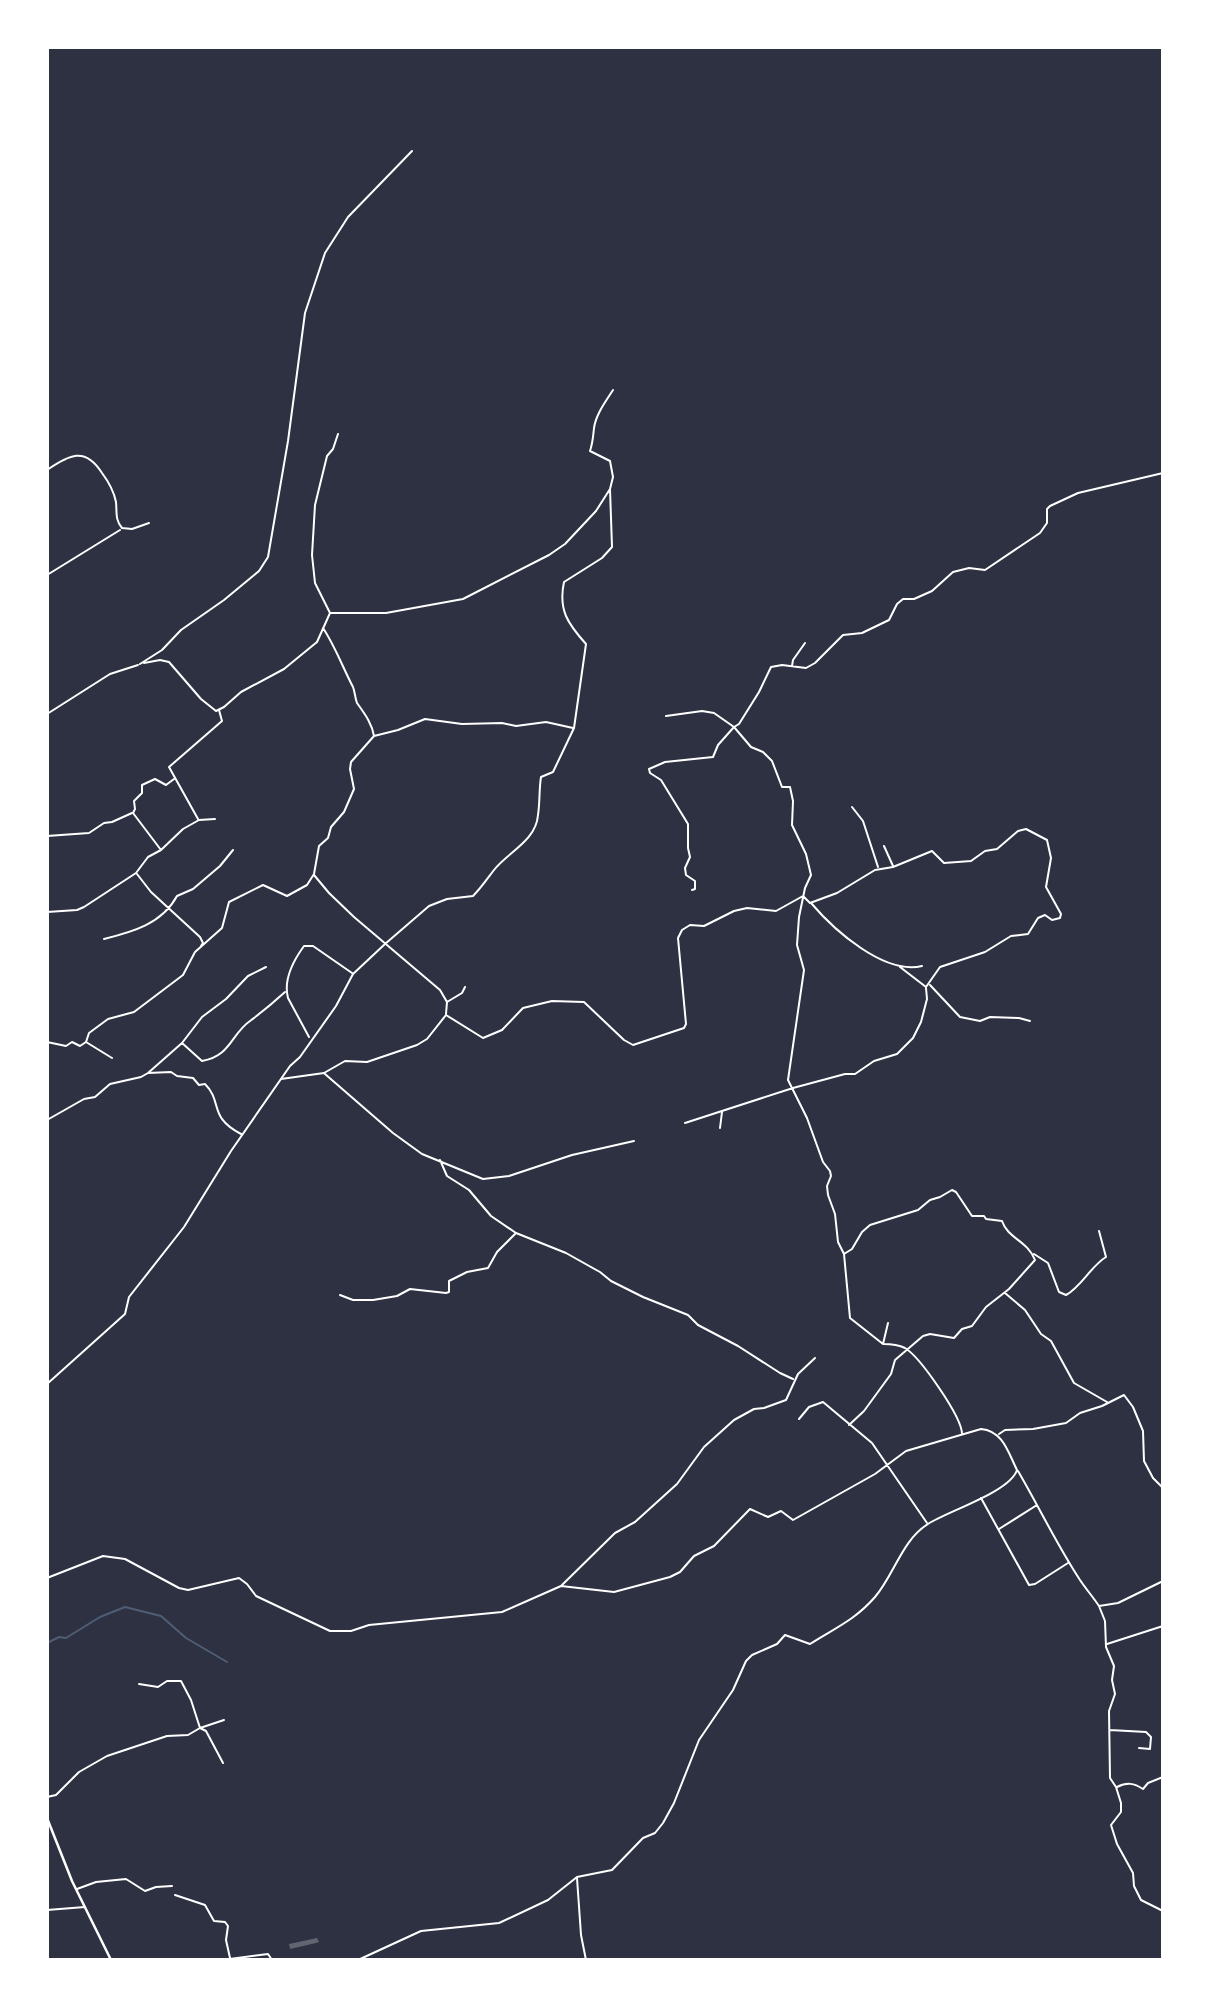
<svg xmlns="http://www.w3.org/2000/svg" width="1210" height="2007" font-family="Arial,sans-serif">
<rect width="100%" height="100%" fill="#2d3142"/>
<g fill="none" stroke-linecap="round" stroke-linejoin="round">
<path stroke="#4f5d75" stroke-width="2" d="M47,1643L59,1637L66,1638L100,1617L125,1607L161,1616L186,1638L227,1662"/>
</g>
<path fill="#626471" d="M317,1938L319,1942L316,1943L290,1949L289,1944Z"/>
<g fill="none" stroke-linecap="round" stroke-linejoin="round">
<path stroke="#fff" stroke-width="2" d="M47,470C69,455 85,446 102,473C108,481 114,492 116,502C117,512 115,520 122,528L132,529L149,523
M47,575L120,530
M331,613H386L463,599L549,555L565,544L596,511L610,489L613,477L610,461L590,451C593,442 593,437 594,428C596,414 606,401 613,390
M144,663L160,660L169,662L201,699L216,711L224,707L241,692L284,669L317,642L330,613L315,583L312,555L315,505L327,456L333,449L338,434
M140,664L162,650L181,630L224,600L259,571L268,557L288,441L305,313L325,253L348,217L412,151
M792,666L793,660L805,643
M47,714L110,674L138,665
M666,716L702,711L714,713L734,727L739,724L759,692L771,667L782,665L806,668L815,663L843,635L862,633L889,620L897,604L903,599H914L932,591L953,572L969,568L985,570L1040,533L1047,523V509L1050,506L1078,493L1163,473
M374,736L398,730L425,719L462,724L502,723L516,726L546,722L573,728
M852,807L863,821L878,867
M198,819L169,767L222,721L219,710
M47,836L89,833L104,823L112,822L132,813
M884,846L893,866
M161,850L133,813L135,809L134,801L142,793V785L155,779L166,785L174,779
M137,874L151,892L200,937L203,943L201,946
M314,875L329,893L354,917L440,990L447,1002L446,1014
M692,890L695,889V881L686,875L685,868L690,857L688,848V824L661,780L650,773L649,769L665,762L713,757L718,745L734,727L751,747L763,752L772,761L782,787H790L793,801L792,825L806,854L811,875L805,888L799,917L797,945L804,970L788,1080L807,1118L823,1162L830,1171L831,1176L827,1186L828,1195L835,1214L838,1242L844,1254L850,1318L883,1344
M811,903C834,930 884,975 922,966
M47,912L77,910L84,907L136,873L148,857L161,850L183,829L199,820L215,819
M104,939C132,932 162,924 177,896L193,889L220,866L233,850
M930,985L960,1017L980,1021L990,1017L1019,1018L1030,1021
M447,1002L462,993L465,987
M309,1037L288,998C283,979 293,961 304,946H313L352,973
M47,1042L66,1046L72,1042L80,1046L86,1042L112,1058
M86,1042L89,1033L108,1019L134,1012L183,975L195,952L222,928L229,902L263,885L287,896L307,885L314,874L319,846L328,838L331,827L344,812L354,789L350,769L351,762L374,736C372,723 364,713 357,703C355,698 355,692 353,687C343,668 335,646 323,628
M182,1043L202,1061C231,1056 231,1034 250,1021C262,1012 273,1003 285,992
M148,1073L182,1043L202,1017L226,999L248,976L266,967
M325,1074L393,1133L422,1154L483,1179L509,1176L572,1155L634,1141
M281,1079L324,1073L345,1061L367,1062L417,1045L427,1039L446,1015L483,1038L502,1030L523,1008L552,1001L584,1002L624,1040L633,1045L684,1028L686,1024L678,938L682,930L690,925L704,926L734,911L747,908L776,911L803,896L810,903L837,893L875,870L893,867L932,851L944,863L971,861L985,851L997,849L1018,831L1026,829L1047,840L1051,858L1046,887L1061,914L1060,918L1052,920L1045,915L1038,918L1028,934L1011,936L985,952L940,967L926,987L900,967
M47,1120L84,1099L95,1097L110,1084L141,1077L148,1073L171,1072L177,1076L193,1078L199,1085L205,1084C223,1102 208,1117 241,1134
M685,1123L793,1088L845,1074H855L874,1061L897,1054L913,1038L921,1022L927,999L926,988
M720,1128L722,1112
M440,1160L447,1176L469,1190L491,1216L516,1233L566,1253L600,1272L611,1281L643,1297L688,1315L698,1325L738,1346L780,1373L793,1379
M844,1254L852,1249L862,1232L870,1225L918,1210L930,1200L940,1197L952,1190L956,1192L972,1216H984L986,1219L1002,1221C1008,1239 1027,1240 1035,1260L1009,1289L986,1307L972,1326L962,1329L954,1338L930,1334L923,1336L895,1360L891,1374L864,1411L849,1425
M1034,1254L1048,1263L1059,1292L1066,1295C1081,1287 1091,1266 1106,1257L1099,1231
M1005,1293L1025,1310L1041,1334L1051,1341L1074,1383L1107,1402
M340,1295L353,1300H373L397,1296L410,1289L446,1293L449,1292V1281L467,1272L488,1268L497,1252L515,1234
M888,1323L883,1344C890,1344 899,1345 905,1348C920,1357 962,1417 962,1434
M47,1384L125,1314L129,1297L184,1227L231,1151L290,1066L300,1057L336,1006L353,974L385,944L429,906L447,899L473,896C481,888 487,879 494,870C508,852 536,841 538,815C540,802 539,789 541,777L553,772L574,728L586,644C568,624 558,610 564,582L602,558L612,547L610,489
M799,1419L809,1407L823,1402L872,1443L927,1523
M999,1434L1005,1430L1033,1429L1066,1423L1080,1413L1102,1406L1124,1395L1133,1407L1143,1431L1144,1461L1153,1478L1163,1488
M1018,1471C1039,1507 1057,1545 1080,1580C1086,1589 1093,1597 1099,1606L1118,1603L1163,1581
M981,1498L1029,1585L1035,1584L1068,1563
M999,1529L1037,1505
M47,1578L103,1556L125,1559L179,1588L188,1590L239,1578L247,1584L256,1596L330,1631H351L369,1625L502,1612L561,1586L615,1533L635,1522L677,1484L704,1447L734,1420L754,1409L764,1408L786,1400L798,1374L815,1358
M1099,1606L1105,1621L1106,1647L1114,1666L1112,1680L1115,1694L1109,1711L1110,1778L1116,1787L1121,1803V1812L1111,1825L1117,1844L1133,1873L1134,1886L1141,1900L1163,1911
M1107,1644L1163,1626
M139,1684L158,1687L167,1681H181L191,1700L200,1728L206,1731L223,1763
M1110,1730L1146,1732L1151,1737L1150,1749L1139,1748
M1117,1787C1127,1782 1134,1783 1143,1789L1148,1783L1163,1777
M47,1797L56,1795L79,1772L107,1756L167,1736L188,1735L200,1728L224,1720
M577,1878L581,1935L586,1960
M77,1889L96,1882L126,1879L145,1891L156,1887L172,1886
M175,1895L205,1905L214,1921L225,1922L228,1926L226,1940L230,1958
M47,1910L85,1907
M222,1960L268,1954L272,1960
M358,1960L421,1931L499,1923L548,1900L577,1877L612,1870L643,1838L655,1833L663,1823L674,1803L699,1740L733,1690L746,1661L752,1655L777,1644L785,1635L810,1644C835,1628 855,1620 875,1597C894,1575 902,1540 928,1524C948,1511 1010,1492 1017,1470C1008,1452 1003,1431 981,1429L906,1451L875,1474L793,1520L781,1511L768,1517L750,1509L714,1546L694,1556L680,1572L670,1577L614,1592L561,1586"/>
<path stroke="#fff" stroke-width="2.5" d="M47,1818L72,1881L111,1960"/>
</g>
<rect width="1210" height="2007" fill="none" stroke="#ffffff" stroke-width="98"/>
</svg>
